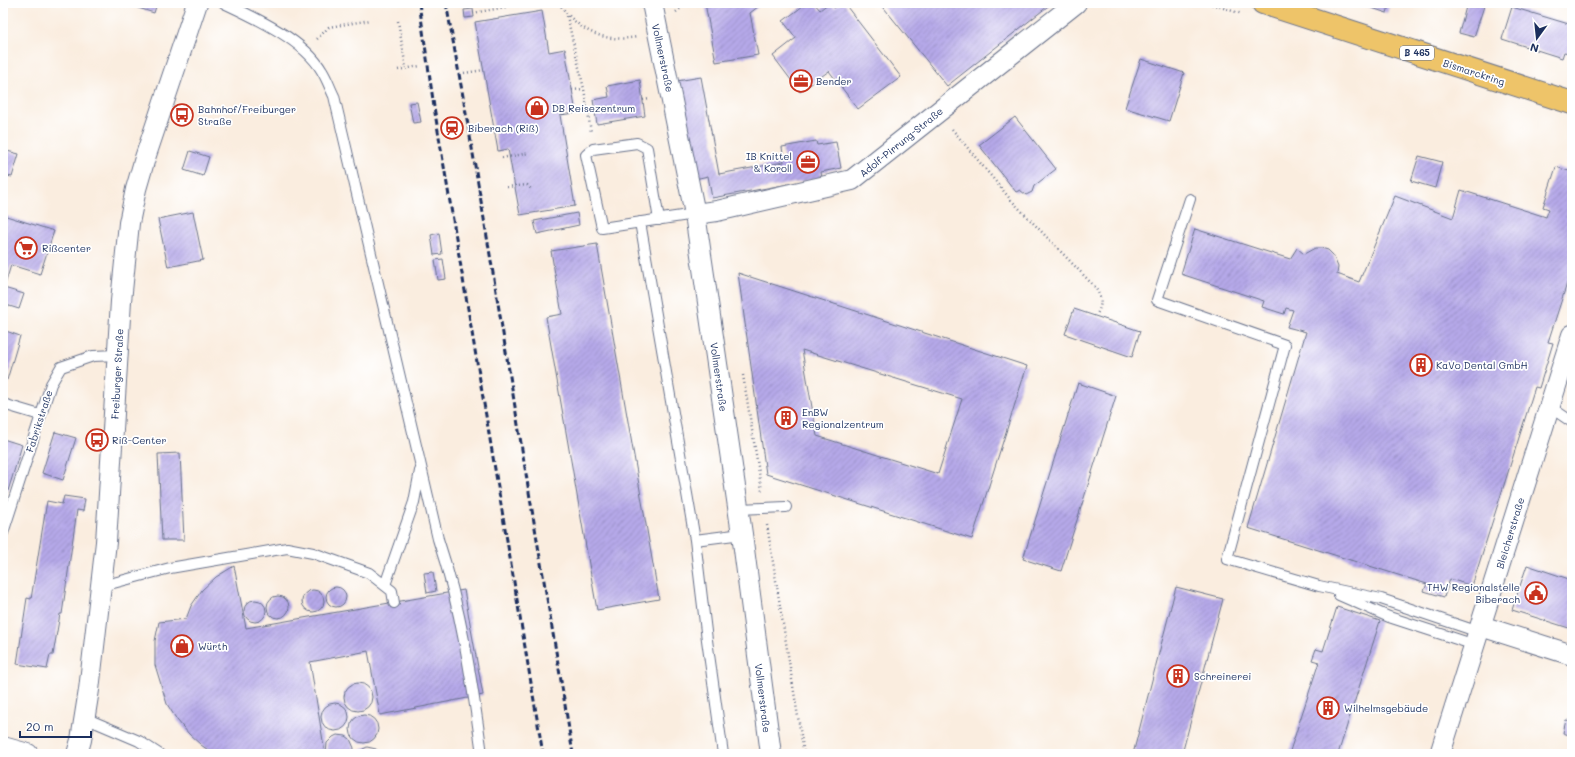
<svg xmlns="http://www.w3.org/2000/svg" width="1575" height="757" font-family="Mali,sans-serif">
<defs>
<pattern id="building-hatch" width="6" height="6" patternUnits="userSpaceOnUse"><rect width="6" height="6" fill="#b6a9e9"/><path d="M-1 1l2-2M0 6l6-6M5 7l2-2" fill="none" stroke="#938ac0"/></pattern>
</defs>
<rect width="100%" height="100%" fill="#fff"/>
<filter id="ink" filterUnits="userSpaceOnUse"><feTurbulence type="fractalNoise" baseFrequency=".025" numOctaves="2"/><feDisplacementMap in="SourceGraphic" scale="8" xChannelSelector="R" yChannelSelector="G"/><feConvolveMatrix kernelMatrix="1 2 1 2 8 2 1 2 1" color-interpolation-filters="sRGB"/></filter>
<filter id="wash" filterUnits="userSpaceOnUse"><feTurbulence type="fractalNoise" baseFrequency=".012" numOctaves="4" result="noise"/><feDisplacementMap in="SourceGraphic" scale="16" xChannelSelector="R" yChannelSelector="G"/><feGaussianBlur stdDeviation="0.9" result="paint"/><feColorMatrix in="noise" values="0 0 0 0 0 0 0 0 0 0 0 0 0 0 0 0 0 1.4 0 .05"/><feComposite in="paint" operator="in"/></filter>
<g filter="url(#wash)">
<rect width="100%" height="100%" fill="#faeddf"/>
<g id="blocks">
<path fill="url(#building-hatch)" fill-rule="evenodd" d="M123,3H157L154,13Z
M705,3H763L750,13L758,55L716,62Z
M807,3H814L820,10L829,3H831L834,8L841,3H844L901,77L858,109L829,71L800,92L773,56L796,38L783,21Z
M880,3H939L941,6L945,3H1052L947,86Z
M1357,3H1390L1387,13Z
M1467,3H1485L1474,37L1459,33Z
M1512,7L1572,25L1570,32L1572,33V43L1569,53L1564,52L1562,58L1502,39Z
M473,9L474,17L465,18L464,10Z
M542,11L549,52L565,49L576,113L560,115L575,206L520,215L508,149L498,151L475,22Z
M1141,59L1184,73L1169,121L1125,108Z
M701,77L719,174L784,162L782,147L816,141L817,145L836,142L841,168L821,172L822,178L712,198L708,176L695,179L677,81Z
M640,80L645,116L597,124L593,100L609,97L607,86Z
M417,102L421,122L413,123L409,103Z
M1015,117L1056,169L1034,186L1032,192L1026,195L1020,190L1016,192L979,145Z
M3,150L19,154L12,177L3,175Z
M190,151L209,157L203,176L184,170Z
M1419,156L1442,162L1435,188L1411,181Z
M1556,167L1572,172V268L1548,342L1553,343L1539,388L1535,387L1472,586L1450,579L1444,597L1424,591L1427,584L1248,528L1306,332L1287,327L1293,310L1286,308L1284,314L1262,307L1264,301L1181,274L1195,229L1290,259L1297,248L1304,254L1315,248H1321L1328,250L1333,255L1338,267L1337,274L1359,282L1395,196L1453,218L1461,190L1546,217L1549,209L1543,207Z
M193,212L203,260L168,267L158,219Z
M577,213L579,225L537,234L534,221Z
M3,215L54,231L40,274L11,265L4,288L24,294L19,309L3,304Z
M439,233L442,254L434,255L431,235Z
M597,244L659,599L597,610L546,317L562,314L551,251Z
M443,259L446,279L438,280L435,260Z
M738,273L1027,366L972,539L766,474ZM802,350L962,399L938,474L817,436Z
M1074,309L1140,331L1132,357L1065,334Z
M3,330L20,336L7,380L3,378Z
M1078,383L1116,396L1061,571L1023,559Z
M55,432L76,438L63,480L42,473Z
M3,439L22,445L8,491L3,490Z
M180,453L184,540H162L158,454Z
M64,496L85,499L83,511L77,510L62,614H60L53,655H50L47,669L17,664L27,598L31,599L47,501L62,504Z
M1527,565L1572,580V629L1512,610Z
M234,566L246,628L464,590L483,695L380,715L368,651L310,662L325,753L214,754L201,745L189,734L177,720L167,704L155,665V641L159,622L186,619L191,606L202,590L216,577Z
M433,572L436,591L427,593L424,573Z
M326 597a10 10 0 1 1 20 0a10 10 0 1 1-20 0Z
M1176,587L1223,599L1182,754H1133Z
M302 601a11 11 0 1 1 22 0a11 11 0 1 1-22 0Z
M267 607a11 11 0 1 1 22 0a11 11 0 1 1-22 0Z
M244 611a11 11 0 1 1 22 0a11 11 0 1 1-22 0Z
M1337,607L1380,621L1338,754H1289L1319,662L1312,660L1316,649L1323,651Z
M344 697a14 14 0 1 1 28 0a14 14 0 1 1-28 0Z
M321 717a14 14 0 1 1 28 0a14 14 0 1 1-28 0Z
M350 729a14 14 0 1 1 28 0a14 14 0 1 1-28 0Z
M1566,720L1572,721V736L1563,733Z
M337,735L346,736L350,739L354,748L353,754H326L327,743L333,737Z
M367,747L376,749L381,754H357L363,749Z"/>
</g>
</g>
<g filter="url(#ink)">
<use href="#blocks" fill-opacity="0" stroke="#69728b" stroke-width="1"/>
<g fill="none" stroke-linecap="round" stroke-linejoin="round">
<g stroke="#69728b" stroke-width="12">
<path id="service" d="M224,3C256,18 304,40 322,71C327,79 330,88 334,96L438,539C461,608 472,681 482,754
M1190,199L1157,300L1285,345L1227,559L1319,586L1381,599L1479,632
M659,220L647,148L637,143L593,149L586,155L602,228L695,214
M640,222L695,540L742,534
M3,404L40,415
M1550,407L1572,422
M738,509L786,507
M3,533L51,384L61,367L93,356L118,355
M695,540L707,640L723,754
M385,585L414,502L420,471
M102,586L170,568L287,548L313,553L369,573L392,591L394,603
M1339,595L1389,617L1475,645
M85,718L139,741L159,754"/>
</g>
<g stroke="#69728b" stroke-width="22">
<path id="minor" d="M652,3L695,214L742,534L771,754
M695,214L717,211L852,180L1076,3
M1481,626L1572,655
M3,747L28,754
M77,754L81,740L89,690L106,542L121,301L129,223L136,189L145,158L197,3
M1440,754L1572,335"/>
</g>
<g stroke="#69728b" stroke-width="24">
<path id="primary" d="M1263,3L1572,103"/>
</g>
<path stroke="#69728b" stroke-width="2.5" stroke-dasharray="1 3" stroke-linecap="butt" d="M559,3C578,31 603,43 637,37
M1208,3L1242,14
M465,4L473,3
M676,12L688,3
M473,13L506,7L509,3
M567,16L584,89L591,132
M398,21L406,68
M317,39L329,27L371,20
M398,70L420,66
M464,73L484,70
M572,90L584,89
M643,100L650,99
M587,110L595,109
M952,129L1011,200L1095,287C1101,297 1103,303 1097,314
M502,158L529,153
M507,187L527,185L531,189
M743,375L762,491
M767,525L804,754"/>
<use href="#service" stroke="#fff" stroke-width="10"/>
<use href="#minor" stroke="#fff" stroke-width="20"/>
<use href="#primary" stroke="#eec469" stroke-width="22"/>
<path stroke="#1b2f5e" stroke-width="3" stroke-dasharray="6 3" stroke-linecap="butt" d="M419,3L434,107L543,754
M446,3C473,147 496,292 520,437C537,543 556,648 573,754"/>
</g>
</g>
<defs>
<g id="office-ring" transform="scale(1.15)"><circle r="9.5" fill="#fff" stroke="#c8321e" stroke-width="1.5"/><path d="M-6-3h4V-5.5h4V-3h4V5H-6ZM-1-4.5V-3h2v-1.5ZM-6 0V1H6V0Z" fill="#c8321e"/></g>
<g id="shop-ring" transform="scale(1.15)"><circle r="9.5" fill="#fff" stroke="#c8321e" stroke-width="1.5"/><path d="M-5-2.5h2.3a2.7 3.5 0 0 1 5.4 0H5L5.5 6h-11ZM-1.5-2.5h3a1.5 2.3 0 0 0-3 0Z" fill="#c8321e"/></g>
<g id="bus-ring" transform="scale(1.15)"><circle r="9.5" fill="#fff" stroke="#c8321e" stroke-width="1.5"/><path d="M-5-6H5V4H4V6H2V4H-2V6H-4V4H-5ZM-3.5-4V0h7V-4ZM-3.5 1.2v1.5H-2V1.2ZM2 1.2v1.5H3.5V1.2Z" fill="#c8321e"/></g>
<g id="station-ring" transform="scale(1.15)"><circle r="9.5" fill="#fff" stroke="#c8321e" stroke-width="1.5"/><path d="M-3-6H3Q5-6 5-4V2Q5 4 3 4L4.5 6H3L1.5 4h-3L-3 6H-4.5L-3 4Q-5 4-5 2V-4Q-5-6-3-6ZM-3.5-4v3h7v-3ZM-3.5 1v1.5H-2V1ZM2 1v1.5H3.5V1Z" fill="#c8321e"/></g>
<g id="supermarket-ring" transform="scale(1.15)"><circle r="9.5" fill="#fff" stroke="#c8321e" stroke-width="1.5"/><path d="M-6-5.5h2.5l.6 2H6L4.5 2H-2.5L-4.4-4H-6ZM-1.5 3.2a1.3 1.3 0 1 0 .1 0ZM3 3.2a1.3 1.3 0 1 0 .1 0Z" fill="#c8321e"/></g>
<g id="building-ring" transform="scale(1.15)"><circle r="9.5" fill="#fff" stroke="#c8321e" stroke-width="1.5"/><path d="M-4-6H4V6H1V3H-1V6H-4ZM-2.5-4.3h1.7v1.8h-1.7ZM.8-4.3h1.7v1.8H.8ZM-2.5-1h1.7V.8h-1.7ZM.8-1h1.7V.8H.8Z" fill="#c8321e"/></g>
<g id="civic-ring" transform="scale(1.15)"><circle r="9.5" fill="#fff" stroke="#c8321e" stroke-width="1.5"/><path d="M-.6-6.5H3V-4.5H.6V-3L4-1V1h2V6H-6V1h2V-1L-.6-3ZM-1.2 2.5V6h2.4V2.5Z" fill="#c8321e"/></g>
</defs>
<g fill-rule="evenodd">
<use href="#office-ring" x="801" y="81"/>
<use href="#shop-ring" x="537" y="108"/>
<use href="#bus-ring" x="182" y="115"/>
<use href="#station-ring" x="452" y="128"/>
<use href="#office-ring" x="808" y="162"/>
<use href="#supermarket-ring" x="26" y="248"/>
<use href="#building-ring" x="1421" y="365"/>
<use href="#building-ring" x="786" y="418"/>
<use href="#bus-ring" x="97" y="440"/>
<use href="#civic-ring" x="1536" y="593"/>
<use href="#shop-ring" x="182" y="646"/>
<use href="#building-ring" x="1178" y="676"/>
<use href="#building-ring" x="1328" y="708"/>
</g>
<g text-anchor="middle" stroke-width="3.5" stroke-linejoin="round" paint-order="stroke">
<rect fill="#fff" stroke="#5f6d8e" stroke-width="1" x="1400" y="46" width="34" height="14" rx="3"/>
<g font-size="9" font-weight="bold" fill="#1b2f5e">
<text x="1417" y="56">B 465</text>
</g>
<g font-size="10" fill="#1b2f5e" stroke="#fff">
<text transform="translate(663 58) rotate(78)" y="4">Vollmerstraße</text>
<text transform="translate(1474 72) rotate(18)" y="4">Bismarckring</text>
<text transform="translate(901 142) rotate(-39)" y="4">Adolf-Pirrung-Straße</text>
<text transform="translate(117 374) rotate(-87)" y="4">Freiburger Straße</text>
<text transform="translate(719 377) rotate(82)" y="4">Vollmerstraße</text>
<text transform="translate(39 421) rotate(-72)" y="4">Fabrikstraße</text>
<text transform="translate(1510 533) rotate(-73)" y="4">Bleicherstraße</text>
<text transform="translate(763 698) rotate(83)" y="4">Vollmerstraße</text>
</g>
<g font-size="10" fill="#1b2f5e" stroke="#fff" text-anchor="start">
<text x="816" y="85">Bender</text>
<text x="552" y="112">DB Reisezentrum</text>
<text x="198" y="113">Bahnhof/Freiburger<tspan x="198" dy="12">Straße</tspan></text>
<text x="468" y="132">Biberach (Riß)</text>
<text x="792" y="160" text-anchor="end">IB Knittel<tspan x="792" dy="12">&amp; Koroll</tspan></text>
<text x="42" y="252">Rißcenter</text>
<text x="1436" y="369">KaVo Dental GmbH</text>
<text x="802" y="416">EnBW<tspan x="802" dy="12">Regionalzentrum</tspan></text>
<text x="112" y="444">Riß-Center</text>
<text x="1520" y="591" text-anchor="end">THW Regionalstelle<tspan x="1520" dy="12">Biberach</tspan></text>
<text x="198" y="650">Würth</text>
<text x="1194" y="680">Schreinerei</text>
<text x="1344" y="712">Wilhelmsgebäude</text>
</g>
</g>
<rect width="1575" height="757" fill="none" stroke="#fff" stroke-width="16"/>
<g transform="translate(1537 38) rotate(195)" stroke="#ffffff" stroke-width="3" paint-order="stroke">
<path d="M0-3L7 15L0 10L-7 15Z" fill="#1b2f5e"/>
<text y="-6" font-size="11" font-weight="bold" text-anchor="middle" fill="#1b2f5e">N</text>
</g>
<path d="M20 731v6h71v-6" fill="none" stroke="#1b2f5e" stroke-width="2"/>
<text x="26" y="731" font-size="12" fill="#1b2f5e" stroke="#ffffff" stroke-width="3" paint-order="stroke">20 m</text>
</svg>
